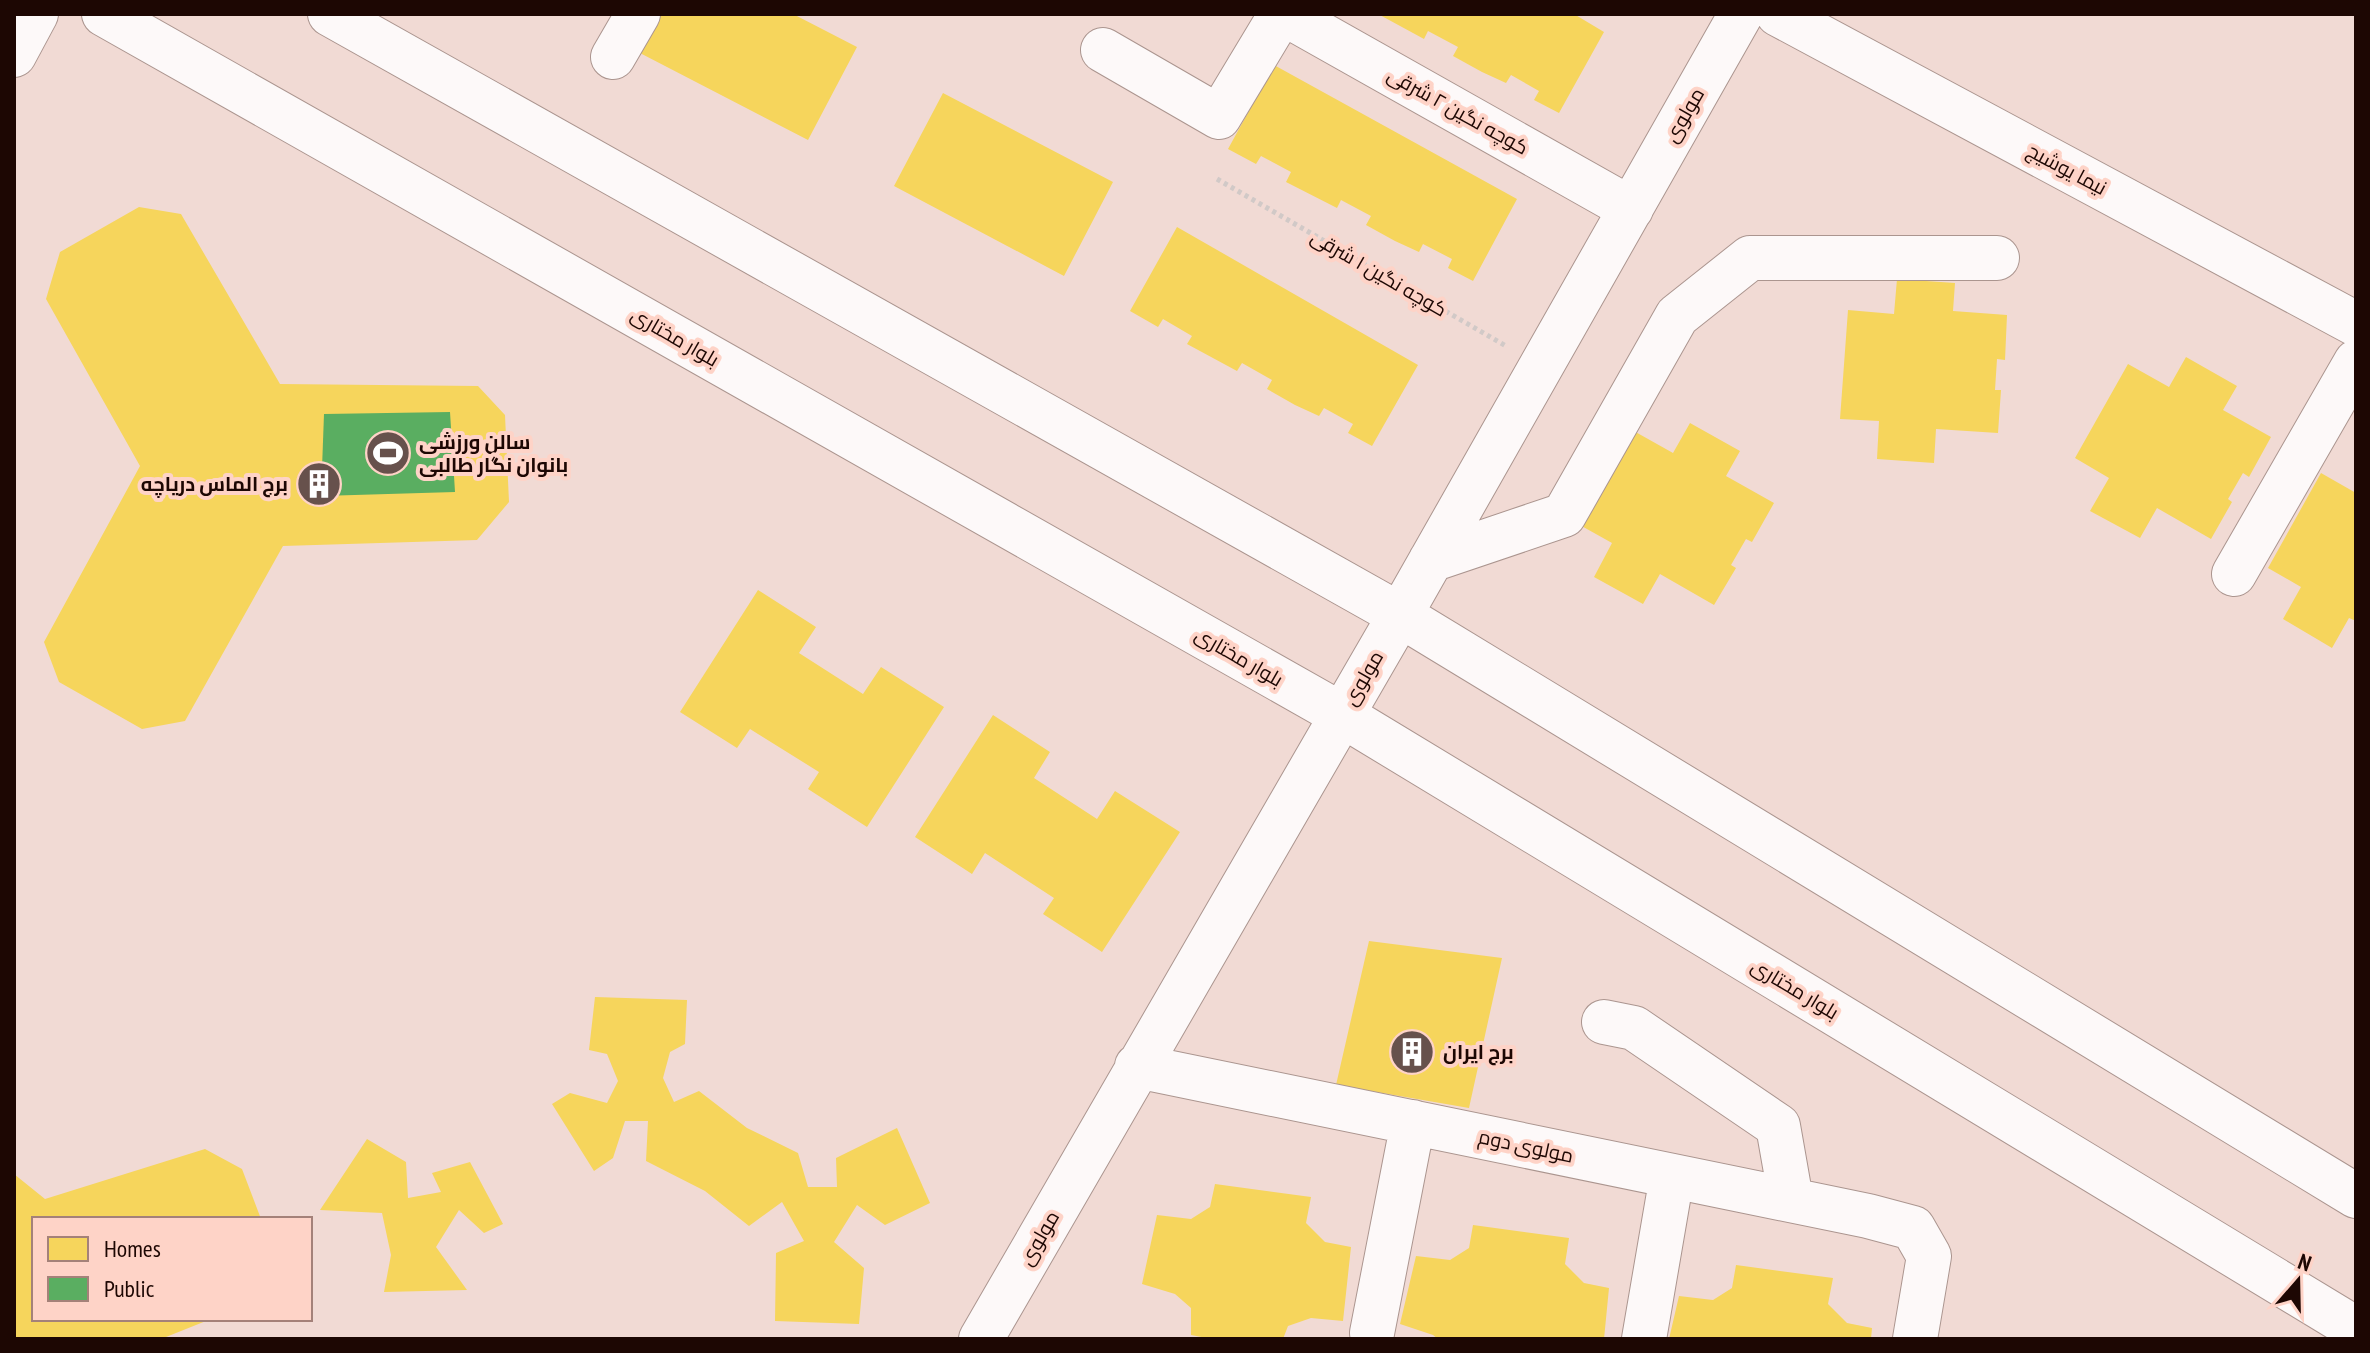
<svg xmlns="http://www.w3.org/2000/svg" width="2370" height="1353" font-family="'PT Sans Narrow',Cairo,sans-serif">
<rect width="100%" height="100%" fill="#f1dad4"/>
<path fill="#f6d55c" d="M658,14H793L857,47L808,140L638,52Z
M1378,14H1574L1604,32L1559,113L1534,100L1539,91L1511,75L1506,83L1482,72L1453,56L1458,47L1428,31L1424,39Z
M1274,65L1517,199L1473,281L1448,268L1452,259L1423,244L1419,252L1395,241L1366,225L1371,216L1341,200L1337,208L1286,182L1291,172L1261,156L1256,164L1228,149Z
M943,93L1113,182L1064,276L894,186Z
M139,207L181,214L280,384L478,386L505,415L509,502L477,540L283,546L185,721L142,729L59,682L44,642L140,466L46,299L60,252Z
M1177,227L1418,365L1372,446L1348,433L1353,424L1324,408L1319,416L1295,405L1267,389L1272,380L1242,363L1237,371L1187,344L1192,336L1163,319L1158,327L1130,311Z
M1897,279L1955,283L1953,311L2007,315L2005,360L1997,359L1995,390H2001L1998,433L1936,429L1934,463L1877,459L1879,421L1840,419L1848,310L1894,314Z
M2186,357L2237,386L2223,410L2271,437L2249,477L2243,473L2228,499L2232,502L2211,539L2157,508L2140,538L2090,511L2109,478L2075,458L2128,364L2169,387Z
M1690,423L1740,451L1726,476L1774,503L1752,542L1746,539L1731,565L1736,568L1714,605L1660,574L1643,604L1594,577L1612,543L1578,524L1632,430L1673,453Z
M2321,473L2356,493V621L2349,618L2332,648L2283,619L2301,587L2268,568Z
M758,590L816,627L799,653L863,694L881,667L944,707L867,827L808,789L819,772L750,729L737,748L680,712Z
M993,715L1050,752L1034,778L1097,819L1115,791L1180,832L1102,952L1043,914L1054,898L985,853L972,874L915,837Z
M1369,941L1502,958L1469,1108L1336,1085Z
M595,997L687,1000L685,1044L670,1052L663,1078L674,1102L699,1091L747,1128L798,1153L808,1187H837L836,1158L897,1128L930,1203L885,1225L857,1205L834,1242L864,1268L859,1324L775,1321L776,1253L804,1241L782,1202L749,1226L705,1191L646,1161L648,1121H625L613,1158L594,1171L552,1104L570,1093L607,1103L618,1081L607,1054L589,1050Z
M367,1139L406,1162L408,1198L441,1192L432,1173L470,1162L503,1224L484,1233L459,1210L436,1247L467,1290L384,1292L391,1255L382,1213L320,1210Z
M205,1149L242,1169L261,1219H34V1319H211L161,1339H14V1174L45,1199Z
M1215,1184L1311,1197L1306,1223L1325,1242L1351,1247L1343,1321L1311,1318L1288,1326L1283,1339H1212L1191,1335V1308L1175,1294L1142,1284L1157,1215L1191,1219L1210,1207Z
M1473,1225L1569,1238L1565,1264L1584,1283L1609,1288L1604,1339H1438L1433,1335L1400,1324L1416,1256L1450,1260L1469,1248Z
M1736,1265L1833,1278L1828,1304L1847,1323L1872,1328L1871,1339H1669L1679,1296L1713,1300L1732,1288Z"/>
<path fill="#5aae61" d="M450,412L455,492L321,496L324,414Z"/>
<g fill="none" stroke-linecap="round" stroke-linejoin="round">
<g stroke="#ab958f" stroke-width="46">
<path id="minor" d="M104,14L1342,715L2356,1329
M330,14L1400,615L2356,1196
M1285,14L1631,209
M1778,14L2356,324
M1103,50L1219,117L1281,14
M14,55L36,14
M613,57L638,14
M1431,560L1564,515L1677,316L1750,258H1997
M2234,574L2356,362
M1604,1022L1634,1028L1778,1126L1791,1200
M1137,1066L1868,1216L1913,1228L1929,1256L1915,1339
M1372,1333L1413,1122
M981,1339L1400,615L1741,14
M1644,1339L1672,1176"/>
</g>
<path stroke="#d1c9c7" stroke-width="5" stroke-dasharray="4 4" stroke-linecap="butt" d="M1217,179L1506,346"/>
<use href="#minor" stroke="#fdf9f9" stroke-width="44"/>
</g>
<defs>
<g id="stadium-disc" transform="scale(2.3)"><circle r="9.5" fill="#67514c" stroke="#fed3c7"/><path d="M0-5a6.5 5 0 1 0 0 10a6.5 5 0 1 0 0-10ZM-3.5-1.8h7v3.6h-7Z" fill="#fff"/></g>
<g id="building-disc" transform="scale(2.3)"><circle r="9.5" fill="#67514c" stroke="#fed3c7"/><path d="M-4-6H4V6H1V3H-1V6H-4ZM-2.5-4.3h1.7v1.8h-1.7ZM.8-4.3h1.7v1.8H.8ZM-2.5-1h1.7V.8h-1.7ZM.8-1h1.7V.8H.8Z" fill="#fff"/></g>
</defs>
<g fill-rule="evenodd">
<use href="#stadium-disc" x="388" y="453"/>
<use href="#building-disc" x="319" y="484"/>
<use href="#building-disc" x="1412" y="1052"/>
</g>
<g text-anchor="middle" stroke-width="8" stroke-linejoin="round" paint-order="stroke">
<g font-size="20" fill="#1d0703" stroke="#fed3c7">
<text transform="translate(1458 111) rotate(29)" y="7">کوچه نگین ۲ شرقی</text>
<text transform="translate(1684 115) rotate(-60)" y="7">مولوی</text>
<text transform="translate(2067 169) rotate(28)" y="7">نیما یوشیج</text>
<text transform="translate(1379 273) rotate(30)" y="7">کوچه نگین ۱ شرقی</text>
<text transform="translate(675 337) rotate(30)" y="7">بلوار مختاری</text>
<text transform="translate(1239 657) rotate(30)" y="7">بلوار مختاری</text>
<text transform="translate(1363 678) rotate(-60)" y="7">مولوی</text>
<text transform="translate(1795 989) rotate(31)" y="7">بلوار مختاری</text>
<text transform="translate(1526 1146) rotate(12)" y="7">مولوی دوم</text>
<text transform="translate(1039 1238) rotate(-60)" y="7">مولوی</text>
</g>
<g font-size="20" font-weight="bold" fill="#1d0703" stroke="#fed3c7" text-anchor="start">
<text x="419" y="449">سالن ورزشی<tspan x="419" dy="23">بانوان نگار طالبی</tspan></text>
<text x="288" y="491" text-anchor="end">برج الماس دریاچه</text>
<text x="1443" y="1059">برج ایران</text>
</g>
</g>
<rect width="2370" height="1353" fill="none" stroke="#1d0703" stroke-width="32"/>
<rect x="32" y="1217" width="280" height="104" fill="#fed3c7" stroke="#a48179" stroke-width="2"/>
<rect x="48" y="1237" width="40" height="24" fill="#f6d55c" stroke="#a48179" stroke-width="2"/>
<text x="104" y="1257" font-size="24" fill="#1d0703">Homes</text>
<rect x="48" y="1277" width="40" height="24" fill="#5aae61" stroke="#a48179" stroke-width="2"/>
<text x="104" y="1297" font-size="24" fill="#1d0703">Public</text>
<g transform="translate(2298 1281) rotate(20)" stroke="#fed3c7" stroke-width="6" paint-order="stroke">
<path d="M0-6L14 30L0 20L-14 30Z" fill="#1d0703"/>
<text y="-12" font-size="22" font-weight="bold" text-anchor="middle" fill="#1d0703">N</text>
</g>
</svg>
